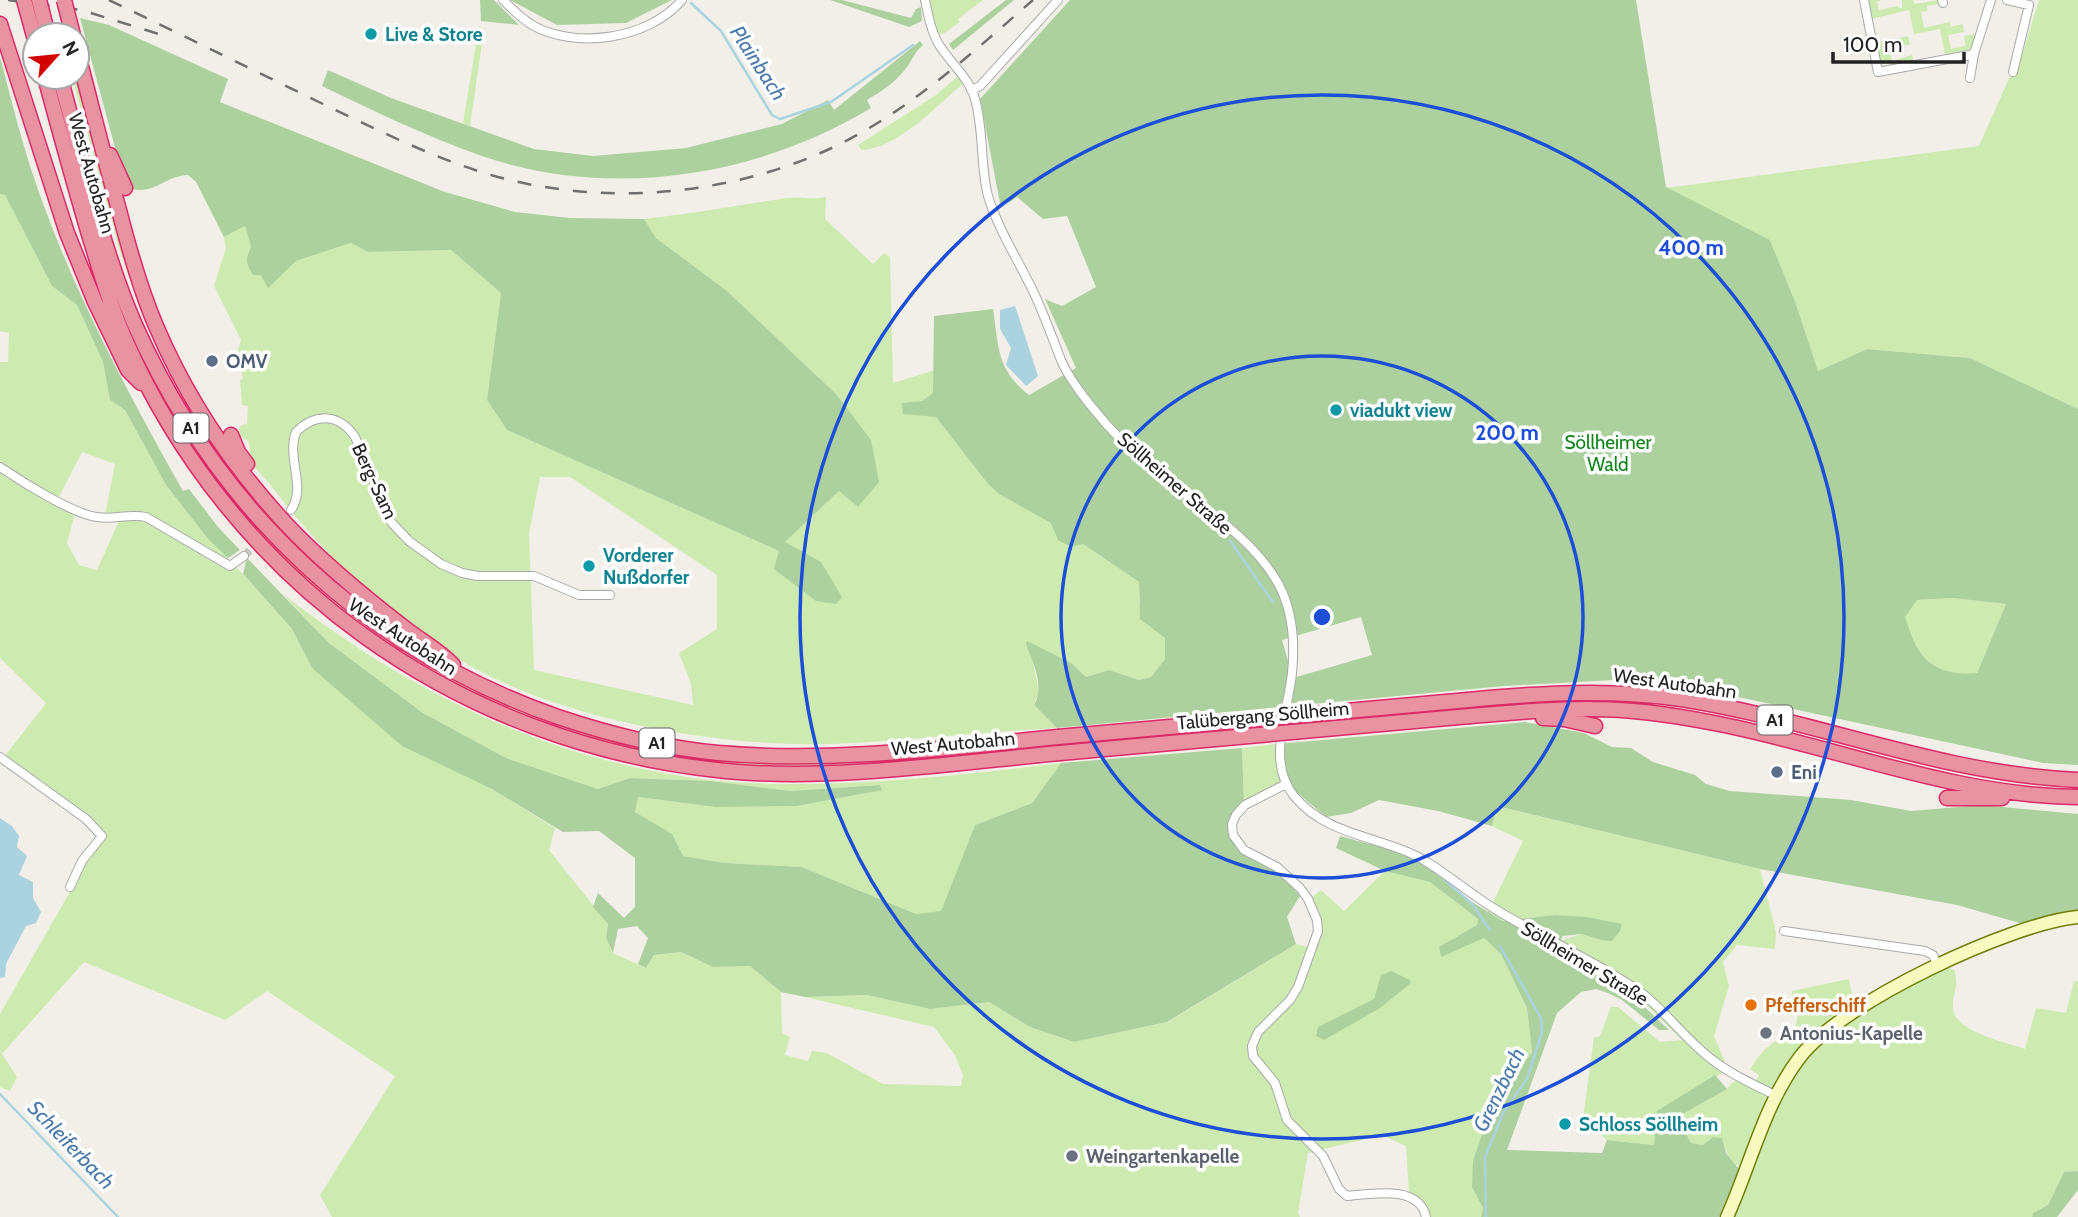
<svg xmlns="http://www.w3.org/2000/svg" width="2078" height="1217" font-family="Cabin,sans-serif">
<rect width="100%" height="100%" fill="#f2efe9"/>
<path fill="#cdebb0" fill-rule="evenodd" d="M929,0H983L958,19L960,22L943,34H938Z
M1867,0H1881L1877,2L1879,10L1898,6L1899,8H1902V0H1913L1914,4L1940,0V4L1927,6V11L1921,12L1924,28L1950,22L1951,26L1945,28L1963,24L1964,32L1948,35L1951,49L1966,46L1964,36L1976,34L1974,46L1968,50L1945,54L1940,29L1914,34L1909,10L1871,19Z
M2039,0H2078V409L1970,358L1867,349L1818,371L1796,304L1770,240L1666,188L1979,146L2010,76L2016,74Z
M479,26L484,29L470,126L463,123Z
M1908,36L1910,45L1889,46L1892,61L1912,55L1913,61L1893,65L1881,63L1875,43Z
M958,76L963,84C935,107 898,148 862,150L858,145L936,95Z
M72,77H77L145,322L119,248Z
M0,194L5,195L52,286L77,305L103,362L110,400L125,410L166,485L208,539L228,558L292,629L312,668L492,789L555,828L549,850L608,924L606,938L613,953L646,968L654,955L681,952L713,967L750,966L781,992L782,1033L790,1037L785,1055L808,1061L812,1051L827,1053L883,1084L961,1086L963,1075L955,1055L934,1027L805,997L867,995L930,1009L989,1002L1030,1027L1074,1042L1168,1022L1296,944L1308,947L1318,941L1311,898L1321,890L1344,911L1385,871L1430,882L1478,919L1477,925L1439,947L1441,956L1484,937L1501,954L1527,1008L1532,1052L1490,1110L1472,1187L1483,1208L1481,1217H1430C1430,1206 1419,1197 1409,1193L1406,1146L1382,1135L1308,1153L1298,1213L1300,1217H332L320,1195L395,1076L267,991L225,1020L84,962L2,1054L17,1077L10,1091L0,1087V1014L67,897L88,857L105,835L4,757L46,703L0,658V362H8L9,333L0,331ZM82,452L115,464L105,515L119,521L97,570L79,565L67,543L75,513L59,497Z
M826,197L825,219L873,264L884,253L890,257L893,383L935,370L933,393L922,401L903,403L936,417L988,484L999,494L1052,523L1139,582V604L1165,638V659L1151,677L1139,680L1109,670L1086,677L1071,663H1033L1039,691L1034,705L1057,728C981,732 906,741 830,744C722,747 571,721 476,669C426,641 379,603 338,563C313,538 290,511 269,483C264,477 255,469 252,462C250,456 250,448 249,441L237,435L241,425L247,424L248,406L242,405L240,380L243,379L237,353L241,340L214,286L226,248L224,237L245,226L251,247L247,255L296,261L351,243L368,252L451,250L501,293L487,400L507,430L779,551L785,542L839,491L858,507L836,394L727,291L656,238L644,219C692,214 740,205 787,198C800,196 812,200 826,197ZM540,477H570L717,575V629L679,653L691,684L693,705L534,670L529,533Z
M97,245C122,311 148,377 187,436C283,583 436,697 607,739C629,744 653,745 675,749C708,753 742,760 775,763C815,766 856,761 897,759L896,762C836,767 776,769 716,764C697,762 677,757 659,754C551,734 453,694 364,629C345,616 329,599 311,585C280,557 248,528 222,494C164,421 128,333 97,245Z
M283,594C413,696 566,769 733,782C839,789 955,776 1061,763L1032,803L975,825L941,912L916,914L802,867L725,863L682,856L671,834L635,812L637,797L715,807L797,806L881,790L880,785L791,791L710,781L630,778L598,789L506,758L423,713L329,643Z
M1953,598L2006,604L1977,673C1957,675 1933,671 1921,653C1913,643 1909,628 1904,616L1917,600Z
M1277,744L1276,759L1280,783L1244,802L1242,748Z
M1496,806L1760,869L1776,932L1775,949L1737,945L1723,962L1729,986L1714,1036L1725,1062L1722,1073L1657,1111L1654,1145L1607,1140L1595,1129L1582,1126L1594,1037H1599C1605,1027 1606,1017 1611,1007H1618L1660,1042L1682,1040L1636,995L1585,964L1548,945L1581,934L1601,940L1555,915L1504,921L1488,912L1523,841L1492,826Z
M1948,968L1954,970C1960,986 1952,993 1953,1008C1954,1032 2006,1042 2025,1049L2036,1008L2066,1013L2074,981H2078V1171L2064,1172L2048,1205L2033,1213L2032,1217H1731L1751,1173C1734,1167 1726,1155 1722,1138L1713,1137L1703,1145L1691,1143C1687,1133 1680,1128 1673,1119L1727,1089L1732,1083L1737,1080L1752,1087L1759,1075L1750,1069C1755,1062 1761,1052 1768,1047C1788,1030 1800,1037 1797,1005L1791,1002L1792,991L1849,979L1855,1014L1942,969Z"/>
<path fill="#add19e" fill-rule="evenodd" d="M480,0H494L519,25L481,21Z
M510,0H672L626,23L557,25Z
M830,0H842L911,18L916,9L921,7L922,21L909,27Z
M1006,0H1014L953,50L949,44Z
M1070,0H1636L1666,187L1770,240L1796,304L1818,371L1867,349L1970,358L2078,409V765L2043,763L1650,678L1504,686L1057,728L1034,705C1045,686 1033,663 1026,644L1027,641L1071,663L1086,677L1109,670L1139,680L1151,677L1165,659V638L1140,619L1139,582L1083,544L1071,547L1058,540L1051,523L999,494L988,484L936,417L903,414L902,403L922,401L933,393L934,316L993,309C999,347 996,369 1029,395L1076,368L1045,299L1062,306L1096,287L1067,216L1043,219L1017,197L1010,202L1000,203L980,99ZM1953,598L2006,604L1977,673C1957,675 1933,671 1921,653C1913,643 1909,628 1905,617L1917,600ZM1361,617L1372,655L1293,678L1282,640Z
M80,18L109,25L228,79L220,102L445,192L515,212L570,218L644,219L656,238L727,291L836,394L871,440L879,482L858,507L839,491L785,542L821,562L842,597L836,604L816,601L774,569L779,551L507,430L487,400L501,293L451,250L368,252L351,243L296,261L268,288L261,275H253C246,265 245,258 251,247L245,226L224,237L196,182L188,175C164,176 157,194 132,189L120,166Z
M920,41L923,45C914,52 913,59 907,67C896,82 882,91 867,100L871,108C757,177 610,200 482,156C427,137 374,111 322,86L328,70L391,98L534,149L593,156L686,148L782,124L828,100L834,110Z
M0,57C10,94 19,132 31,169C68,282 125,388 183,491L189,489L218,527L240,550L228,558L208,539L166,485L125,410L110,400L103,362L77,305L52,286L5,195L0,194Z
M247,558L329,643L423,713L506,758L598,789L630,778L710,781L791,791L880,785L882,790L797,806L715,807L638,797L635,812L672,834L683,856L725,863L802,867L916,914L941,911L975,825L1032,803L1061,763L1242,748L1244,802L1230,836L1275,868L1300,896L1287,917L1296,944L1167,1022L1074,1042L1030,1027L989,1002L930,1009L867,995L805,997L781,992L750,966L713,967L681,952L654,955L646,968L638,964L648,938L637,926L618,929L613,953L606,938L608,924L593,907L598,893L624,918L635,907V858L599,831L563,832L492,789L402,746L312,668L292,629L243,574Z
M1525,722L1584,733L1612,747L1631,748L1653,762L1695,775L1706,784L1730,791L1851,800L1911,811L1982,805L2078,814V910L2061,912L2023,924L1957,905L1760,869L1497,806L1492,826L1438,811L1379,800L1351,813L1326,817L1293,789L1280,783L1276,759L1277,744Z
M1340,836L1405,854L1421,862L1472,902L1503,921L1555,915L1587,917L1622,924L1620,931L1612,941L1601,940L1581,934L1563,936L1554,950L1634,997L1669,1030H1659L1622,1000L1608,993L1596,989L1581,992L1557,1013L1507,1150L1602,1153L1607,1140L1654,1145L1657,1111L1715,1075L1727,1089L1674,1119C1680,1128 1687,1133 1691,1143L1703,1145L1713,1137L1722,1138L1726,1153L1739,1169L1719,1217H1481L1483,1208L1472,1187L1473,1161L1490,1110L1532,1052L1527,1008L1501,954L1484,938L1441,957L1439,947L1477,925L1478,919L1430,882L1385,871L1336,848Z
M1391,971L1410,980L1411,983L1380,1008L1324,1040L1316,1036L1318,1027L1374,999L1381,975Z
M2078,1171V1190L2057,1217H2032L2033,1213L2048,1205L2064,1172Z"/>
<path fill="#aad3df" d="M1015,306L1038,376L1026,386L1006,365L1011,348L1000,329V310Z
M0,818L12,826L19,836L17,847L27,856L19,875L33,882V898L41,912L36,923L26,926L6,964L5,977L0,978Z"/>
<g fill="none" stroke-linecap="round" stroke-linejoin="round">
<path stroke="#aad3df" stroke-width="2.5" d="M691,3L721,31L772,115L780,119L831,102L913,45
M1230,541L1273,602
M1435,871L1473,905L1490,930
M0,1094L118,1217
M1486,1217L1485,1157L1503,1113L1527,1079L1542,1032L1541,1018L1500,946"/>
<path stroke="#c8c6c1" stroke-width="8" stroke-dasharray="8 4" stroke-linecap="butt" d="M244,556L284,517"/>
<g stroke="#a9a9a9" stroke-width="10">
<path id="street" d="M503,0C512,9 521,18 532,25C576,50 649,39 682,0
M925,0C928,15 931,30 938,43C949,62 969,77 975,99C984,130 980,165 988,196C998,229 1018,260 1033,291C1044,314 1052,337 1061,360C1072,386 1105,424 1125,444C1171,493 1246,524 1279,585C1293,612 1295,644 1292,673C1288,713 1266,762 1294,796C1328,838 1386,836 1427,862C1451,877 1472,895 1495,909C1542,938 1594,960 1639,991C1665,1010 1684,1038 1710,1058C1730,1074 1753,1084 1775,1095
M1864,0L1878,72L1974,54L1991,0
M1942,0L1943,3
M2007,0L2029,5L2013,72
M1970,78L1974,54
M971,90L980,86L1058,0
M0,467C22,482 73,514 97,517C114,520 129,513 146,517L230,566L244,556
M291,510C307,487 286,458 296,432C315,413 339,413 355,437L391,522L409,541L441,564L462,573L478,576H534L579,595H610
M0,757L86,819L102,836L82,861L70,887
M1286,784L1245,805L1236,815L1232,824L1233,835L1244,850L1277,867L1300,888L1308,899L1317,920L1318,931L1298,987L1290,1000L1258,1032L1252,1046L1253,1056L1275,1083L1287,1120L1323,1156L1339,1189L1347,1196C1371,1194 1419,1184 1426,1217
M1784,931L1925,951L1933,955L1938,966"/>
</g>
<g stroke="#707d05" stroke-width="15">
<path id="secondary" d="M1727,1217C1751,1164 1764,1104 1800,1057C1841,1003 2011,923 2078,917"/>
</g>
<g stroke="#dc2a67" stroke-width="17">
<path id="highway" d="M0,24L67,233L95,302L128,370L141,383
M77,51C91,104 104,157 119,210C129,249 140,289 156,326C187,399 232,466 287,525C322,562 362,595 402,626C419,640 438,649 453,665
M45,77C59,129 73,180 88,231C99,267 109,303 124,337C231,583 459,745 726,771C833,781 953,763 1060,753
M60,77C83,159 101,247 135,325C218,511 366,650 558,717C609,734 664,748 718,753C832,763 945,748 1058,737
M110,155L125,188
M231,435L238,452L247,464
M1468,700C1540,693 1610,689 1681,699C1816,720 1939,774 2078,780
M1470,716C1511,713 1552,708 1592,709C1633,709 1674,715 1714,723C1835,746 1953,796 2078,797
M1543,718L1564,719L1595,726
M1947,798H2002"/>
</g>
<use href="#street" stroke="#fff" stroke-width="8"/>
<use href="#secondary" stroke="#f7fabf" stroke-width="12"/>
<use href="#highway" stroke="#e892a2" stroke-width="14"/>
<path stroke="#707070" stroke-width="2.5" stroke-dasharray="14 14" stroke-linecap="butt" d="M8,0L81,10L162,35
M109,0C180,34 251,69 323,104C380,131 437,160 498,177C609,207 735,195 838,145C911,109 972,53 1033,0"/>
<g stroke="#dc2a67" stroke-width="17" stroke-linecap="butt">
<path id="highway-bridge" d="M24,0L35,40
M39,0L48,35
M64,0L73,35
M1058,737L1468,700
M1060,753L1470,716"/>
</g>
<use href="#highway-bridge" stroke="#e892a2" stroke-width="14"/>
</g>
<g fill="none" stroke="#1d4ed8" stroke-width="3.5">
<circle cx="1322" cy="617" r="261"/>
<circle cx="1322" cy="617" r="522"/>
</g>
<g fill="#0f9aa8" stroke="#fff" stroke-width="2.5">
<circle cx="371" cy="34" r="7"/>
<circle cx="1336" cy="410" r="7"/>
<circle cx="589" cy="566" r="7"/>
<circle cx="1565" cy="1124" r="7"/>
</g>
<g fill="#5c6f8a" stroke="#fff" stroke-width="2.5">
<circle cx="212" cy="361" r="7"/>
<circle cx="1777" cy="772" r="7"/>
</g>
<circle fill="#e8710a" stroke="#fff" stroke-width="2.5" cx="1751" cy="1005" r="7"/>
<g fill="#6b7280" stroke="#fff" stroke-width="2.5">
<circle cx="1766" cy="1033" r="7"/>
<circle cx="1072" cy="1156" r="7"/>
</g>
<g text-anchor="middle" stroke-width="7" stroke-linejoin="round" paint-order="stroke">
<g fill="#fff" stroke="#646464" stroke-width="2">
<rect x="173.5" y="413.5" width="35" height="29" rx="5"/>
<rect x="1757.5" y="705.5" width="35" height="29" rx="5"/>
<rect x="639.5" y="728.5" width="35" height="29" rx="5"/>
</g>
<g font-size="18" font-weight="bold" fill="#222">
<text x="191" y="434">A1</text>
<text x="1775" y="726">A1</text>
<text x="657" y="749">A1</text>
</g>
<g font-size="19" font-weight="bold" fill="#0d838f" stroke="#fff" text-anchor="start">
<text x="385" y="41">Live &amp; Store</text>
<text x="1350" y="417">viadukt view</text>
<text x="603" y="562">Vorderer<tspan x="603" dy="22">Nußdorfer</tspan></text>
<text x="1579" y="1131">Schloss Söllheim</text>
</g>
<g font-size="19" fill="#222" stroke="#fff">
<text transform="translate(92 173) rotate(74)" y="7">West Autobahn</text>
<text transform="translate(375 481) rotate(65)" y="7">Berg-Sam</text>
<text transform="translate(1175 483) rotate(41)" y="7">Söllheimer Straße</text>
<text transform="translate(403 636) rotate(33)" y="7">West Autobahn</text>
<text transform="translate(1675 683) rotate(8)" y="7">West Autobahn</text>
<text transform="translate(1263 715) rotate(-5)" y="7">Talübergang Söllheim</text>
<text transform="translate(953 743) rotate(-5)" y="7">West Autobahn</text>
<text transform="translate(1585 963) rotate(31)" y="7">Söllheimer Straße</text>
</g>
<g font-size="19" font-weight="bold" fill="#4e5e75" stroke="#fff" text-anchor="start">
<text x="226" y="368">OMV</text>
<text x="1791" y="779">Eni</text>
</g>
<g font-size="19" fill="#0c8416" stroke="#fff">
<text x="1608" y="449">Söllheimer<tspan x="1608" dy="22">Wald</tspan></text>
</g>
<g font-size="19" font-weight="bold" fill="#c56008" stroke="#fff" text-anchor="start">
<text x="1765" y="1012">Pfefferschiff</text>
</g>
<g font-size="19" font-weight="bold" fill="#5b616d" stroke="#fff" text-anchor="start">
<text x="1780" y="1040">Antonius-Kapelle</text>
<text x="1086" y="1163">Weingartenkapelle</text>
</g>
<g font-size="21" font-style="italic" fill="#4a7aab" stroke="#fff">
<text transform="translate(758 63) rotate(57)" y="7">Plainbach</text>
<text transform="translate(1499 1090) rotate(-64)" y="7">Grenzbach</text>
<text transform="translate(71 1145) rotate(46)" y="7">Schleiferbach</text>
</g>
</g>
<circle cx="1322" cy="617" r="10" fill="#1d4ed8" stroke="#fff" stroke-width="3.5"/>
<g font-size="21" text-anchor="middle" font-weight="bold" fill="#1d4ed8" stroke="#fff" stroke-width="7" stroke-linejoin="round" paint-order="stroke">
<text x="1691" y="255">400 m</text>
<text x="1507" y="440">200 m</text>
</g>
<g transform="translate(56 56) rotate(63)"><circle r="33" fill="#ffffff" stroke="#a7a7a7" stroke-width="2"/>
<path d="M0-5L12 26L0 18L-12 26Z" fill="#d40000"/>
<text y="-10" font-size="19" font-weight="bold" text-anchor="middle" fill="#222222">N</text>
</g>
<path d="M1833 52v10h131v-10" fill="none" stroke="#222222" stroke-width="3.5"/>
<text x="1843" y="52" font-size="21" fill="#222222" stroke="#ffffff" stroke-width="5" paint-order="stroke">100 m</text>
</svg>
